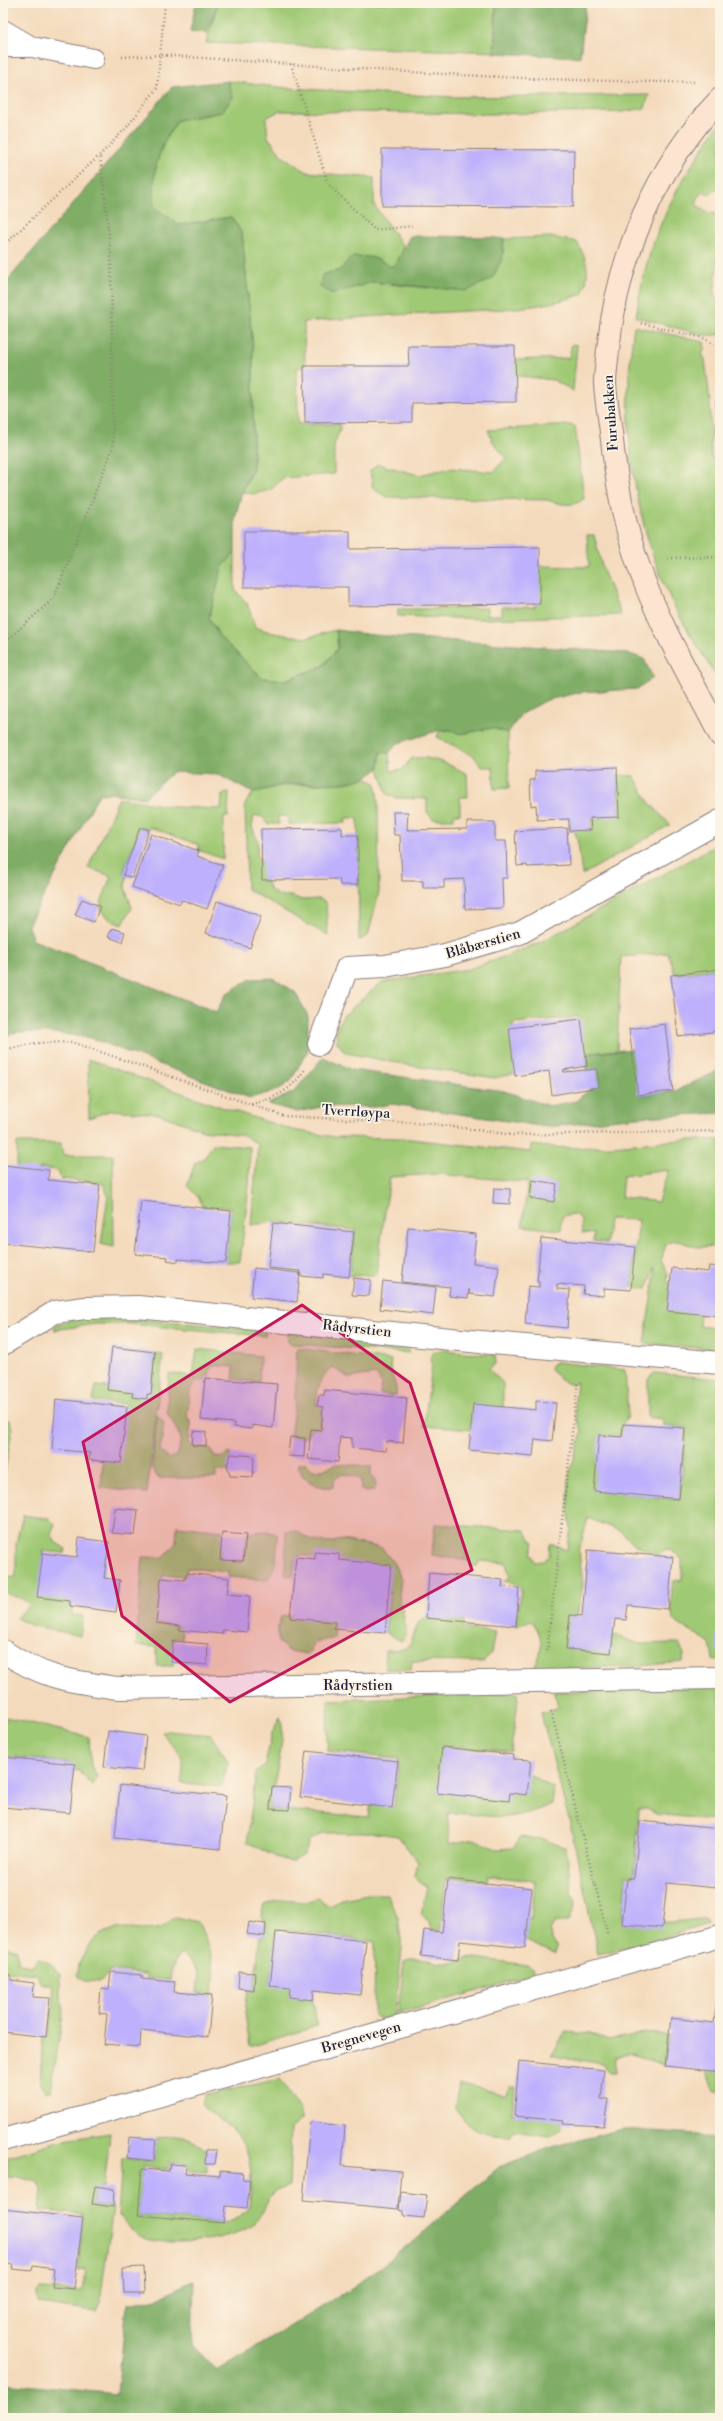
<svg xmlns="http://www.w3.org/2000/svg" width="723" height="2421" font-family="'Libre Bodoni',serif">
<rect width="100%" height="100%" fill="#fcf5e5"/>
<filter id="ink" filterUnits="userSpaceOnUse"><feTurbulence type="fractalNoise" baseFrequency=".025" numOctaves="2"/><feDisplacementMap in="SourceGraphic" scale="8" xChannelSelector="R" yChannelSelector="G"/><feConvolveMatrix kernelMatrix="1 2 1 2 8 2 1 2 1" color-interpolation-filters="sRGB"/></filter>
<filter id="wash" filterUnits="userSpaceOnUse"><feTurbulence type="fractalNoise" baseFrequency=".012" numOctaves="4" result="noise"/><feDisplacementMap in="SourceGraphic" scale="16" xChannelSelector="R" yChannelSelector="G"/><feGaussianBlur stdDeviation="0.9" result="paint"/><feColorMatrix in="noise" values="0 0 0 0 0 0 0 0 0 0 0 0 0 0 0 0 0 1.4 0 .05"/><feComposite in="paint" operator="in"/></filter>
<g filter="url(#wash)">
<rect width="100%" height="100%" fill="#f4dabc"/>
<path fill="#a0c974" stroke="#617658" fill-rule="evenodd" d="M218,3H501L502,52L206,43Z
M228,81L286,88L452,97L649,95L645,108L622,112L489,114L279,111L266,118L268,137L282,156L307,172L374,178V205L404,247L400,260L390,268L340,270L322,275L354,288L372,282L428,288L502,260L504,239L551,237L577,242C588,262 591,273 582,294C540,310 494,309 450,312C401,314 352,318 304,322L305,367L297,368L298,424H340V430L334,445V474L283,478L271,490L253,494L242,492L253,468V349L242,233L231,217L179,226L154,207C153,168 156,152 178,120L222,112L233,97Z
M720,123V186L711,194L704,192L699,195L696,204L704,211L717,214L718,253L714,296L720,305V335H703L636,317C644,257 663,210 696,159C704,147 711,134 720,123Z
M634,326L704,342L705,349L702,354L705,359L710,401L711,458H720V683C702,652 681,623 667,591C630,506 621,417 634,326Z
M572,344L577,345L573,391L554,380L511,375V360L569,358Z
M570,425L575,426L584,499C571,508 561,504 547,500L387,497L373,489L370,471L377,464L419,475L450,468L493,472L506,458L493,442L488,430Z
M587,535H594L603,570L621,615L485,619L398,616V609L487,608V615H502V607H535L534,566L589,567Z
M235,553V590L247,603L255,627L273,633L306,638L336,630L338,648L323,666L286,680L262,678L220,637L209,618L222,567Z
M492,728L508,733L509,788L494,789L493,767H481L474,756L437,737L440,730H452L461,734Z
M380,752L389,753L391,771L402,770L412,758C433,756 449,764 467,774L468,797H460V814H454V819H433L427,812V799L396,798L387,794L379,768Z
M617,775L634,776L649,802L670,825L582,875L578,843L574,829L592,830V815L620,813Z
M368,778L376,784L378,802L379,892L368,936L359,940L358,818H345L346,823L288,824V816H278L279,824H268L262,816H254L252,827L258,841L257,856L264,862V877L271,891L280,896H291L302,900L320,899L326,903L328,936L247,889L245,804L253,793L283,785L322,784Z
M229,793L228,817H224L223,859L198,850L199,845L150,827L149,830L140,827L123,874L127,876L125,887L132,908L122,925C111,921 105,917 100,906L111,876L88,868L119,798L175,807L221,809L222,794Z
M720,843V969L675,974L668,953L621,957L617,1050L583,1054L580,1017L513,1023L517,1073L495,1078L414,1066L346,1053L337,1042L336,1031L343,1016L382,982L469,969L506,956L541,942Z
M88,1059L218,1106L293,1130L334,1137L401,1138L530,1152L532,1145C595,1154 657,1137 720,1140V1246C714,1246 707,1247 701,1247C686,1247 680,1236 666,1244L661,1261L668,1273L667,1281L700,1313L699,1326L720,1329V1350L644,1343L655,1273L654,1268L647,1289L631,1287L639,1220L609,1219L607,1243L593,1241L594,1234L582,1233L581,1219L574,1214L562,1216L561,1230L522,1226L528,1182L437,1174L390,1177L376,1275L350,1276L355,1230L275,1222L251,1225L258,1144L242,1135L203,1130L158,1114L112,1110L89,1118ZM668,1170L658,1202L621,1197L623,1176Z
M17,1143H61L63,1155H113L114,1247L101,1244L108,1196L103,1183L61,1179L56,1170L42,1168L17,1174Z
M213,1144L250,1147L249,1186L240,1262H226L231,1208L202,1206L199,1198L187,1186L195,1163L204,1158Z
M87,1317L176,1322L266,1331L265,1336L131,1324H96L54,1330L56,1326L67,1321Z
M288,1333L394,1344L406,1348L410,1353L292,1344L288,1342Z
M297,1348L391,1360C388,1376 398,1382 396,1396L380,1394C381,1386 382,1379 375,1374L349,1378L332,1367C318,1380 318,1386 316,1405L323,1406L320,1429L312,1428L305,1438L290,1437L295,1401Z
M197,1349L260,1356L259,1382L233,1379L234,1367L211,1365L209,1377L205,1376L204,1381H196L190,1390L187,1416L191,1423L189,1442L193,1447L210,1448L214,1456L220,1458L230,1453L229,1471H216V1478H158L152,1468L157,1415L164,1423L160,1451L169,1459L178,1454L181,1438L167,1412L169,1374L188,1375L195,1380L193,1375Z
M442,1350L495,1355L496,1363L489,1369L503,1383V1407L472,1430L424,1426L432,1365L431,1356L434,1351Z
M155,1353L163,1355L147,1493L101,1488L103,1459L120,1461L126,1404L93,1401L96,1386L152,1392Z
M557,1362L625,1370L628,1417L622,1425L620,1436H601L595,1490L679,1500L687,1428L663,1425L662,1419L648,1417V1379L654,1373L720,1379V1660L713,1659L710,1643C675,1618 667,1632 673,1581L682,1580V1560L672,1550L666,1549L658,1555L633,1544L622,1532L588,1518L579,1551L583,1584L577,1616L585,1633L621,1636L629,1641L642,1644L675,1643L679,1644L684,1654L683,1662L639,1666L533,1669C544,1652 544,1636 531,1620L517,1626L521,1589L517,1584L504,1581L510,1577L506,1563L479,1561L477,1567L471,1566L469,1561L432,1555L435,1524L525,1530L530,1539L534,1542L531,1554L535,1562L543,1561L549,1556L550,1544L567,1550L571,1529L568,1506L569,1475L582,1432L576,1416L575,1399L577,1382L572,1385L564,1382L550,1370L551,1365Z
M10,1420L12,1431L3,1482V1421Z
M298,1463H306L312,1470H323L336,1464L371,1466V1475C375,1480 378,1484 374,1490L367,1492L361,1490V1480L355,1476L342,1474L335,1479L333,1487C317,1489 299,1479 298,1463Z
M23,1515L49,1519L55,1524L51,1533L55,1542L66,1549L64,1553L43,1551L39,1594L72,1598V1615L83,1616L80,1636L31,1625L16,1618L30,1605C20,1595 14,1599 3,1591V1578L16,1577V1543Z
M177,1526L223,1531L220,1559L244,1561L247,1533L266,1531L277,1534C277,1551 278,1566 267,1580L228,1577V1572L187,1568L186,1577L163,1575L158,1624L181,1626L182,1639L174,1638L173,1666H157V1647L136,1646L143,1557L164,1558L176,1543Z
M286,1531H297L310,1540L328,1543L343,1540L382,1548L394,1564L401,1579L399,1596L406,1627V1636L401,1641L385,1632L390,1592L381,1591L382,1566L299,1555L298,1559H295L293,1575L285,1576Z
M288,1615L336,1621L334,1638L315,1642L308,1654L289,1651L278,1642V1626L281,1617Z
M427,1617L464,1621L463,1628L495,1632L491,1653L484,1662L412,1661L411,1670L385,1669V1650L405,1649L411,1642L419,1621Z
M720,1687V1826L714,1825V1820L656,1814L647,1809H639L634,1877L626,1876L622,1923L660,1927L661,1922C677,1923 690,1919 705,1919L708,1924L649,1942L598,1954L571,1828L541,1713L560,1707L553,1692Z
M517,1693L518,1701L511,1751L443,1746L438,1793L507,1799L508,1793L527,1772L543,1783L554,1788L552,1804C507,1825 492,1814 448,1813L449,1844L474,1839L496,1849L513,1848L521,1837L543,1839L566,1848C570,1867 568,1886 576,1903L568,1921L555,1922L550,1930L551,1940L557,1947L555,1954L524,1940L526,1919H531L535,1881L488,1876L487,1881L446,1877L440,1930H431L429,1922L421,1914L427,1887L415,1877L418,1862L398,1836L376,1833H323L310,1841L304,1855L292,1862L276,1857L247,1842L256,1772L265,1764L272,1733L280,1717C288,1738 272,1784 270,1809L369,1817L371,1804L394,1807L399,1759L328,1751L327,1740L328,1700Z
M6,1717L89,1737L91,1766L97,1776L92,1785L79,1771L72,1770V1763L3,1756V1732Z
M168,1731L211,1735L228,1762L222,1786L181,1783C187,1751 178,1755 162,1732Z
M368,1894H387L398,1917L402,1948L395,2016L384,2019L374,2015L375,1942L278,1929L270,1984L291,1987L290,1996L313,1999L317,2026L250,2047L245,2013L248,1989L254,1990L260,1936H265L266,1924L261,1917L264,1905L279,1900L306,1902L318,1898L329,1906L342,1899Z
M175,1917L198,1922C209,1947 218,1967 212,1995L197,1993L199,1972L183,1954C173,1960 172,1969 170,1980L146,1978V1974L110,1970L100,1982L84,1981L76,1975C83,1947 97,1928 128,1928C141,1928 146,1932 161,1928C166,1926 171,1920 175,1917Z
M3,1945L17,1950V1962L32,1967L38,1958L51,1964L60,1974V1996L64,2008L51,2091H44L40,2080L43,2036H48L54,1997L52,1985L40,1982L37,1974L3,1971Z
M468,1957L527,1965L533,1970L532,1974L526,1977L398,2014L404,1962C430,1952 440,1973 468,1957Z
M3,2031L8,2032L6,2050L3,2054Z
M565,2032L591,2034L610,2040L644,2033L668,2035L664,2065L631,2054L615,2057L616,2073H609L603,2064L552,2055Z
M706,2069L720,2071V2092L713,2090Z
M280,2079L301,2111V2120L291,2127L289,2186C264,2192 269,2206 255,2222C240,2241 164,2247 143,2238C133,2234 125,2223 118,2215L122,2158L154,2161L157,2138C176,2133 191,2137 206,2150L207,2172L189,2171V2165L170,2162V2169L143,2166L138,2215L225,2223L234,2220L249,2209C251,2183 255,2156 237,2135C227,2123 212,2115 201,2104L206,2095Z
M459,2083L505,2095L509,2087L515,2086L512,2114L561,2119L562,2129L550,2136L513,2131L511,2136C481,2135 472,2133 455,2107Z
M110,2133L104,2187H95L92,2204L113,2207L100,2302L96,2311L38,2303L37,2292L40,2289L83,2291L86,2269L78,2271L83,2215L39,2210L41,2190L37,2181L18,2176L8,2178V2157L58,2141Z"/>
<path fill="#80ad66" stroke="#516850" d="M196,3H218L207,33L190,31Z
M496,3H586L580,57L494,53Z
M228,81L233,97L222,112L178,120C156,152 153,168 154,207L179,225L231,217L242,233L253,349V468L242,492L235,518V553L222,567L209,618L220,637L262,678L286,680L323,666L338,648L336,630L373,635L627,653L644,659L653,678L637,689L582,692L547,700L521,714L508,733L492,728L460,734L452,730H440L398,743L389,753L381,752L379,768C352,792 315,780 283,785C273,787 263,790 253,793L217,774L173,772L144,798L114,793L99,794L28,925L33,940L216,1012L227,993L251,979L273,978L295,992L308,1016V1050L290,1082L278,1090L250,1098L90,1038L56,1033L16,1032L3,1037V286L172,87Z
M410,236L487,237L504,239L502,259L492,279L466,291L372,282L333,294L320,287L322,275L340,270L351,257C370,256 375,256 391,267C401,259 403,248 410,236Z
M634,1049L639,1095L675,1091L720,1070V1113L637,1117L547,1127L392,1104L374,1107L326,1106L297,1112L268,1104L294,1092L323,1057L352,1070L504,1091L549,1106L576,1101L590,1089L583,1054Z
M622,2129L697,2134L720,2142V2418H3V2383L117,2394L127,2305L157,2299L194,2280L192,2345L217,2371L353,2288L410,2244L499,2167L552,2147Z"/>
<g id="blocks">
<path fill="#beb0fd" d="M382,149L574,150L573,207L382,206Z
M408,346H515L516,402L412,403V422L305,423L304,366H409Z
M716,399H720V455H717Z
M244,531H350V549L540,547V604L348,606V587H244Z
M617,767L619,817L590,818L591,830L569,831V819L537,820L536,805L531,806L530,780H535V771Z
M393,812H408L407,830L467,829V822H495V841H506L507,878H502L503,908L465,909L464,879L444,880V888H423V881H402L400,835H394Z
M140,827L149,830L132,878L123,875Z
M342,828V835H358V885H340L339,879L262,880L261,829Z
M567,828L569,865L527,867V865L517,866L515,831Z
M151,834L199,851L197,856L223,865L207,909L182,900L180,904L132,887Z
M82,899L100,906L94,922L75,915Z
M217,901L261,916L250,948L206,933Z
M112,928L125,932L122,942L108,937Z
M720,969V1031L678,1036L671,975Z
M581,1019L587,1066L563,1070L564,1072L597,1069L599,1087L552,1095L549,1071L515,1076L509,1028Z
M665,1024L673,1091L638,1095L629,1029Z
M3,1165L49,1170L48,1180L100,1185L93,1252L3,1243Z
M532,1180L557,1184L554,1202L530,1198Z
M494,1188L510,1189V1204L493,1203Z
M141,1201L231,1211L226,1263L178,1259V1262L167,1260L168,1257L135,1254Z
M273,1223L354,1232L349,1277L323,1274V1278L300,1276L301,1271L268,1268Z
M408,1227L476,1234L473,1263L499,1266L495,1297L469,1294V1289L468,1298L449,1296L450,1287L402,1282Z
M541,1238L635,1247L631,1290L604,1288V1296L583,1294L584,1286L557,1284V1289L570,1290L567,1328L525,1324L528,1286L539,1287V1282H537Z
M709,1266L720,1267V1316L667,1311L672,1268L708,1272Z
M254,1268L300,1273L297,1302L251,1297Z
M354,1278L371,1280L369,1296L352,1295Z
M383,1281L436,1287L433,1315L380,1309Z
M112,1347L155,1352L151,1395L147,1394V1399L132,1397L133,1393L107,1390Z
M205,1378L277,1384L273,1428L252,1425V1429L234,1427V1423L201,1420Z
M325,1390L407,1398L403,1443L387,1441L386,1451L352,1448V1438L340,1437L338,1462L308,1459L311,1429L321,1430L323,1407L317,1406L319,1395H324Z
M56,1399L127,1407L121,1463L89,1460L90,1453L52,1449Z
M536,1401L556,1403L552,1441L535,1439L533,1456L469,1450L473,1404L536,1410Z
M623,1424L685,1428L679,1499L594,1491L599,1435L622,1437Z
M193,1431L206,1432V1446L192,1445Z
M290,1437L305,1438L304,1457L288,1456Z
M231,1454L254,1456L253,1477L230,1476L227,1465Z
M115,1508L138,1510L135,1535L112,1533Z
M222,1533L246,1535L243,1561L220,1560Z
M79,1538L109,1542L104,1578L120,1580L116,1612L70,1606V1601L37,1597L43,1553L77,1557Z
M588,1550L673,1557L668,1609L628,1605L626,1620L615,1619L611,1653L566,1649L570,1615L582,1616Z
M315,1552L339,1554V1560L391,1565L385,1633L334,1629L335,1622L290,1618L296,1557L315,1559Z
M186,1573L229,1578L227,1594L250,1596L247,1632L223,1630L222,1634L179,1630L180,1626L156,1623L161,1578L185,1580Z
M429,1573L503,1580L502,1587L519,1588L516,1626L426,1618Z
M716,1634H720V1652H717Z
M173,1641L208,1644L207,1665L171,1662Z
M108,1731L146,1736L142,1771L104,1767Z
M442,1747L514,1755L513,1759L531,1760L527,1795L510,1793L509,1801L437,1793Z
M306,1751L398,1761L392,1808L300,1797Z
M3,1757L75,1764L70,1813L3,1807Z
M120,1785L226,1796L220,1849L115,1838Z
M272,1787L291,1788L289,1810L270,1809Z
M640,1821L720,1829L716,1888L667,1883L662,1928L622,1924L627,1878H634Z
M448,1879L532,1888L525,1948L460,1941L458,1960L421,1956L424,1930L442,1932Z
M249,1922L266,1924L265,1936L247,1934Z
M276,1932L366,1941L360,1995L314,1990L313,2000L289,1997L290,1988L270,1986Z
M111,1972L142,1975V1979L175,1982L174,1992L212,1995L208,2037L141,2030L140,2047L104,2044L107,2014L99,2013L101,1988L109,1989Z
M239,1972L255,1973L254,1990L238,1988Z
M3,1974L11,1975V1980L34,1983L33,1997L50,1998L46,2037L3,2032Z
M717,1999H720V2072L665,2066L671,2018L714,2023Z
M519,2061L604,2070L601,2099H608L604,2126L562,2124L563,2121L514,2116Z
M310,2122L345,2126L342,2166L401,2171L398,2209L303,2200Z
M129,2137L156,2139L154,2161L127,2158Z
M206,2150H217L215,2164H205Z
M170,2164L186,2165L185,2173L220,2176V2171L243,2173L242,2179L250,2180L247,2208L226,2206L224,2223L138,2215L142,2169L169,2171Z
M95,2186L114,2189L113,2207L92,2204Z
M401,2192L427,2195L424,2218L404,2216V2211L399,2210Z
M3,2209L83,2218L74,2289L52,2287L54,2269L33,2266L32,2271L12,2269L13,2265L3,2263Z
M144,2267L145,2293H124L123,2268Z"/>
</g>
</g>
<g filter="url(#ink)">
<use href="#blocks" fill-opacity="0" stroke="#8b7e7c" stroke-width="1"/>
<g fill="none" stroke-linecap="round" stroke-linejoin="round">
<g stroke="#8b7e7c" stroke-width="22">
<path id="lane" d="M3,30L32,47
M3,47H32L94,59"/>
</g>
<g stroke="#8b7e7c" stroke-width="24">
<path id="street" d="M319,1044L347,968L385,966L445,955L520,933L720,821
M3,1344L55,1312L85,1308L138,1307L480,1342L720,1363
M3,1651C45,1679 69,1681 118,1688L720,1678
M3,2140L720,1936"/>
</g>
<g stroke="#8b7e7c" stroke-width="24">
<path id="secondary" d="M720,99C656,166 617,258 608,350C607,361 605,373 605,384C606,400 609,416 611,432C616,478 623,523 639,567C659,625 692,680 720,735"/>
</g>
<path stroke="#8b7e7c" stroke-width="2.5" stroke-dasharray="1 3" stroke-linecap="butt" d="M122,57L160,55C338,67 516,82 694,82
M291,64L328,184L375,230L412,226
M3,246L100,155L127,127L157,88L165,3
M641,323L703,338L718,347
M668,558L720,557
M3,644L54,598L113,447L111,254L100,155
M3,1050L36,1043L72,1042L284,1116L433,1124L513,1135L720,1131
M251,1104C274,1099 292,1090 305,1069
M547,1651L578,1381
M551,1711L608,1936"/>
<use href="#lane" stroke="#fff" stroke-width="20"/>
<use href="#street" stroke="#fff" stroke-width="22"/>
<use href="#secondary" stroke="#fde4d0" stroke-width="22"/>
</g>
</g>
<path fill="#c2185b" fill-opacity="0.2" stroke="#c2185b" stroke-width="3" stroke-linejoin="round" d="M302,1305L410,1383L472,1570L230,1702L122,1616L83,1442Z"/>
<g text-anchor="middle" stroke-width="3.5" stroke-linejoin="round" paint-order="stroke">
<g font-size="14" fill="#22223b" stroke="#fcf5e5">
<text transform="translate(610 413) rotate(-94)" y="5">Furubakken</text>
<text transform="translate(483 943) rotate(-16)" y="5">Blåbærstien</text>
<text transform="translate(356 1111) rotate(3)" y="5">Tverrløypa</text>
<text transform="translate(357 1328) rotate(6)" y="5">Rådyrstien</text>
<text x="358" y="1690">Rådyrstien</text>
<text transform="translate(361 2037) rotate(-16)" y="5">Bregnevegen</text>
</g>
</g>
<rect width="723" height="2421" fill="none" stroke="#fcf5e5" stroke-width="16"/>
</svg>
